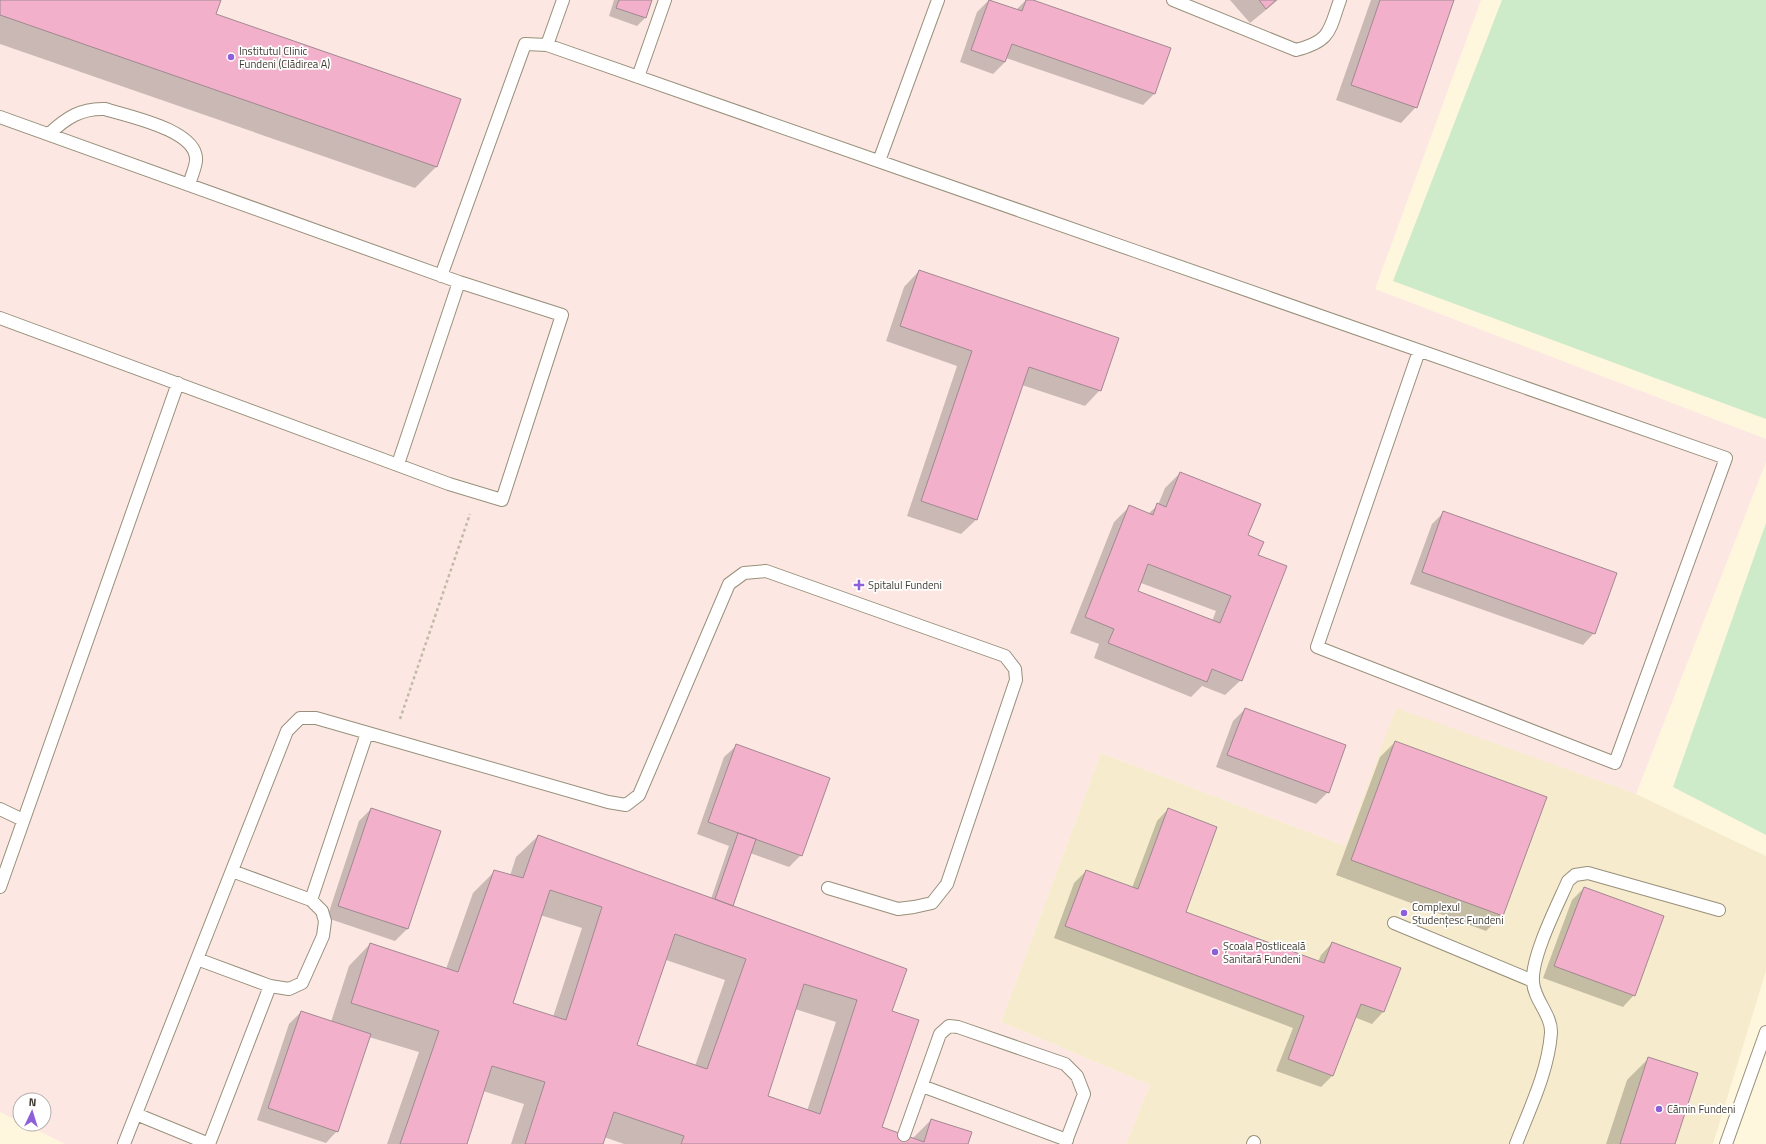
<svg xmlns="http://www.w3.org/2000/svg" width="1766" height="1144" font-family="'Titillium Web',sans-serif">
<rect width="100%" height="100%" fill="#fff6de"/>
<path fill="#f6ebcc" d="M1396,707L1636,794L1766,856V971L1713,1144H1126L1150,1085L1001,1022L1101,753L1345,846Z"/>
<path fill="#fce7e2" d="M0,0H1481L1375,289L1766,439V462L1636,794L1396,708L1345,846L1101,753L1001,1022L1150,1085L1126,1144H65L25,1124H44V1100H20V1122L0,1112Z"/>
<path fill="#cdebc8" d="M1502,0H1766V419L1393,281Z
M1766,523V835L1673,787Z"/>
<path fill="#0003" fill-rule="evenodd" d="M0,0H220L215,15L437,166L415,188L0,44Z
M614,0H651L645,18L637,26L609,16Z
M989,0L1016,10L1026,0H1030L1154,94L1143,105L1006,58L1005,62L993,74L960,62L977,12Z
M1230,0H1278L1250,23Z
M1371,0H1453L1416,107L1401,123L1336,100Z
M919,271L1100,390L1085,406L1022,385L977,519L961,534L907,516L957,366L886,341L904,287Z
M1180,473L1247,536L1257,555L1241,680L1225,695L1202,686L1191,697L1094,658L1099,644L1070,633L1114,522L1130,506L1148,514L1158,505L1165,488ZM1141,583L1216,611L1212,621L1137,592Z
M1444,512L1594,633L1583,645L1410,584L1432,524Z
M1245,709L1328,792L1316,804L1216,767L1233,721Z
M1395,742L1502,915L1486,931L1336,875L1380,757Z
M736,746L801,855L789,867L750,853L732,905L891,1012L880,1128L912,1139L931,1120L967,1144H624L604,1137L602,1144H511L524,1104L483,1091L466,1144H387L419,1052L369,1037L337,1131L326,1143L257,1120L289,1024L301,1012L331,1022L349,966L370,944L446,969L473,893L495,871L510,876L516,857L538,836L711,899L729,846L697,834L724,757ZM540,915L582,928L553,1017L512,1004ZM666,960L725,980L695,1066L635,1045ZM795,1009L836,1022L807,1111L766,1097Z
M371,809L439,832L407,929L395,941L327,918L359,821Z
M1168,809L1184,912L1318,962L1321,955L1332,943L1383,1012L1372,1024L1354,1017L1332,1076L1321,1087L1276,1071L1293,1028L1054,938L1074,883L1086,871L1132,888L1157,821Z
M1584,888L1634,995L1623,1007L1543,978L1572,900Z
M1649,1058L1674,1144H1606L1627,1080Z"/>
<path fill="#f3b0ca" stroke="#a18991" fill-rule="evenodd" d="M0,0H221L216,14L461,99L437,167L0,15Z
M619,0H652L646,18L616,8Z
M989,0L1022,11L1026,0H1033L1171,48L1155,94L1012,44L1005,62L971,50Z
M1259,0H1276L1266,9Z
M1380,0H1454L1417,108L1351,85Z
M919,270L1119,338L1101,391L1029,367L977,520L921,501L972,351L900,326Z
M1180,472L1261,504L1248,535L1264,542L1258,555L1287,566L1242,681L1212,669L1207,682L1108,643L1114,629L1085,617L1129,505L1153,515L1157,503L1166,507ZM1148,564L1231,596L1220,623L1138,591Z
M1443,511L1617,573L1595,634L1422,572Z
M1245,708L1346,745L1329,793L1227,755Z
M1395,741L1547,797L1503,916L1351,860Z
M736,744L830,778L802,856L708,822Z
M371,808L441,831L408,929L338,906Z
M1168,808L1217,827L1186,912L1324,963L1332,942L1401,968L1384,1012L1361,1004L1333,1076L1288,1059L1304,1016L1065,926L1086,870L1138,889Z
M738,833L756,839L733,906L715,899Z
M538,835L907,969L892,1011L919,1020L882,1127L924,1142L931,1119L972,1132L968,1144H681L684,1136L614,1112L603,1144H525L545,1082L492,1066L467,1144H400L439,1031L351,1003L370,943L458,972L494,870L523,878ZM550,890L602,907L566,1020L513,1003ZM675,934L746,959L707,1069L637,1045ZM804,984L857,1000L820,1114L768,1096Z
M1584,887L1664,916L1635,996L1554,966Z
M301,1011L371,1034L338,1132L268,1108Z
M1648,1057L1698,1073L1675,1144H1620Z"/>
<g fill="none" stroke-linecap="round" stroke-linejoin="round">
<g stroke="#98907b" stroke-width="14">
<path id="service" d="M1173,0L1296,50C1331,41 1329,31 1340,0
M547,45L563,0
M638,77L665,0
M0,117L459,282L562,315L502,500L449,484L0,318
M49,134C66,118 81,108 105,109C127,116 199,130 196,161C195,169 191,177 189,185
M879,161L938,0
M441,276L525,44L547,45C940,183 1333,320 1726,458L1615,763L1317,647L1419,351
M398,464L459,282
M0,809L23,820
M0,887L178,383
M311,900L367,733
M1394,923L1533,981
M197,959L270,986L289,989L302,983L323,936L325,921L322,911L311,900L232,871
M922,1086L1067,1140
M136,1114L209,1144
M904,1135L940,1034L949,1026L958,1027L1065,1064L1077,1076L1084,1094L1065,1144
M124,1144L287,731L300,718H316L608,802L626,805L639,795L729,584L744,573L766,571L1005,656L1015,669L1016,680L947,884L932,903L914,907L898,909L828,888
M209,1144L270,986
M1253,1144L1254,1142
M1516,1144C1530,1108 1548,1072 1551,1033C1552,1015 1534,1000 1533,982C1531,957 1557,906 1568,881L1575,875L1588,873L1719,910
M1726,1144L1766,1032"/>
</g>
<path stroke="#c1baa7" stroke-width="2.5" stroke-dasharray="3 3" stroke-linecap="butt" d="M400,719L470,514"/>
<use href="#service" stroke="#fff" stroke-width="12"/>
</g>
<g fill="#8d5fd8" stroke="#fff" stroke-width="1.5">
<circle cx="231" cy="57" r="4"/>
<path d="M857 579h4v4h4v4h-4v4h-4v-4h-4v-4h4z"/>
<circle cx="1404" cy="913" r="4"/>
<circle cx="1215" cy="952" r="4"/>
<circle cx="1659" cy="1109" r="4"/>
</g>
<g text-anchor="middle" stroke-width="3.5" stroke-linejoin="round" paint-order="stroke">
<g font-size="11" fill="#3e3a31" stroke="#fff" text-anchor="start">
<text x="239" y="55">Institutul Clinic<tspan x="239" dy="13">Fundeni (Clădirea A)</tspan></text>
<text x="868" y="589">Spitalul Fundeni</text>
<text x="1412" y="911">Complexul<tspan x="1412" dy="13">Studențesc Fundeni</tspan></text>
<text x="1223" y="950">Școala Postliceală<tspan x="1223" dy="13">Sanitară Fundeni</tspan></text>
<text x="1667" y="1113">Cămin Fundeni</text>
</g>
</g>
<g transform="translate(32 1112) rotate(4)"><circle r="19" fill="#ffffff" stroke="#b2b0ad"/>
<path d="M0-3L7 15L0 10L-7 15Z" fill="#8d5fd8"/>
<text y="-6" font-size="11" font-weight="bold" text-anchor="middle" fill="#3e3a31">N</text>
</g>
</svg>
